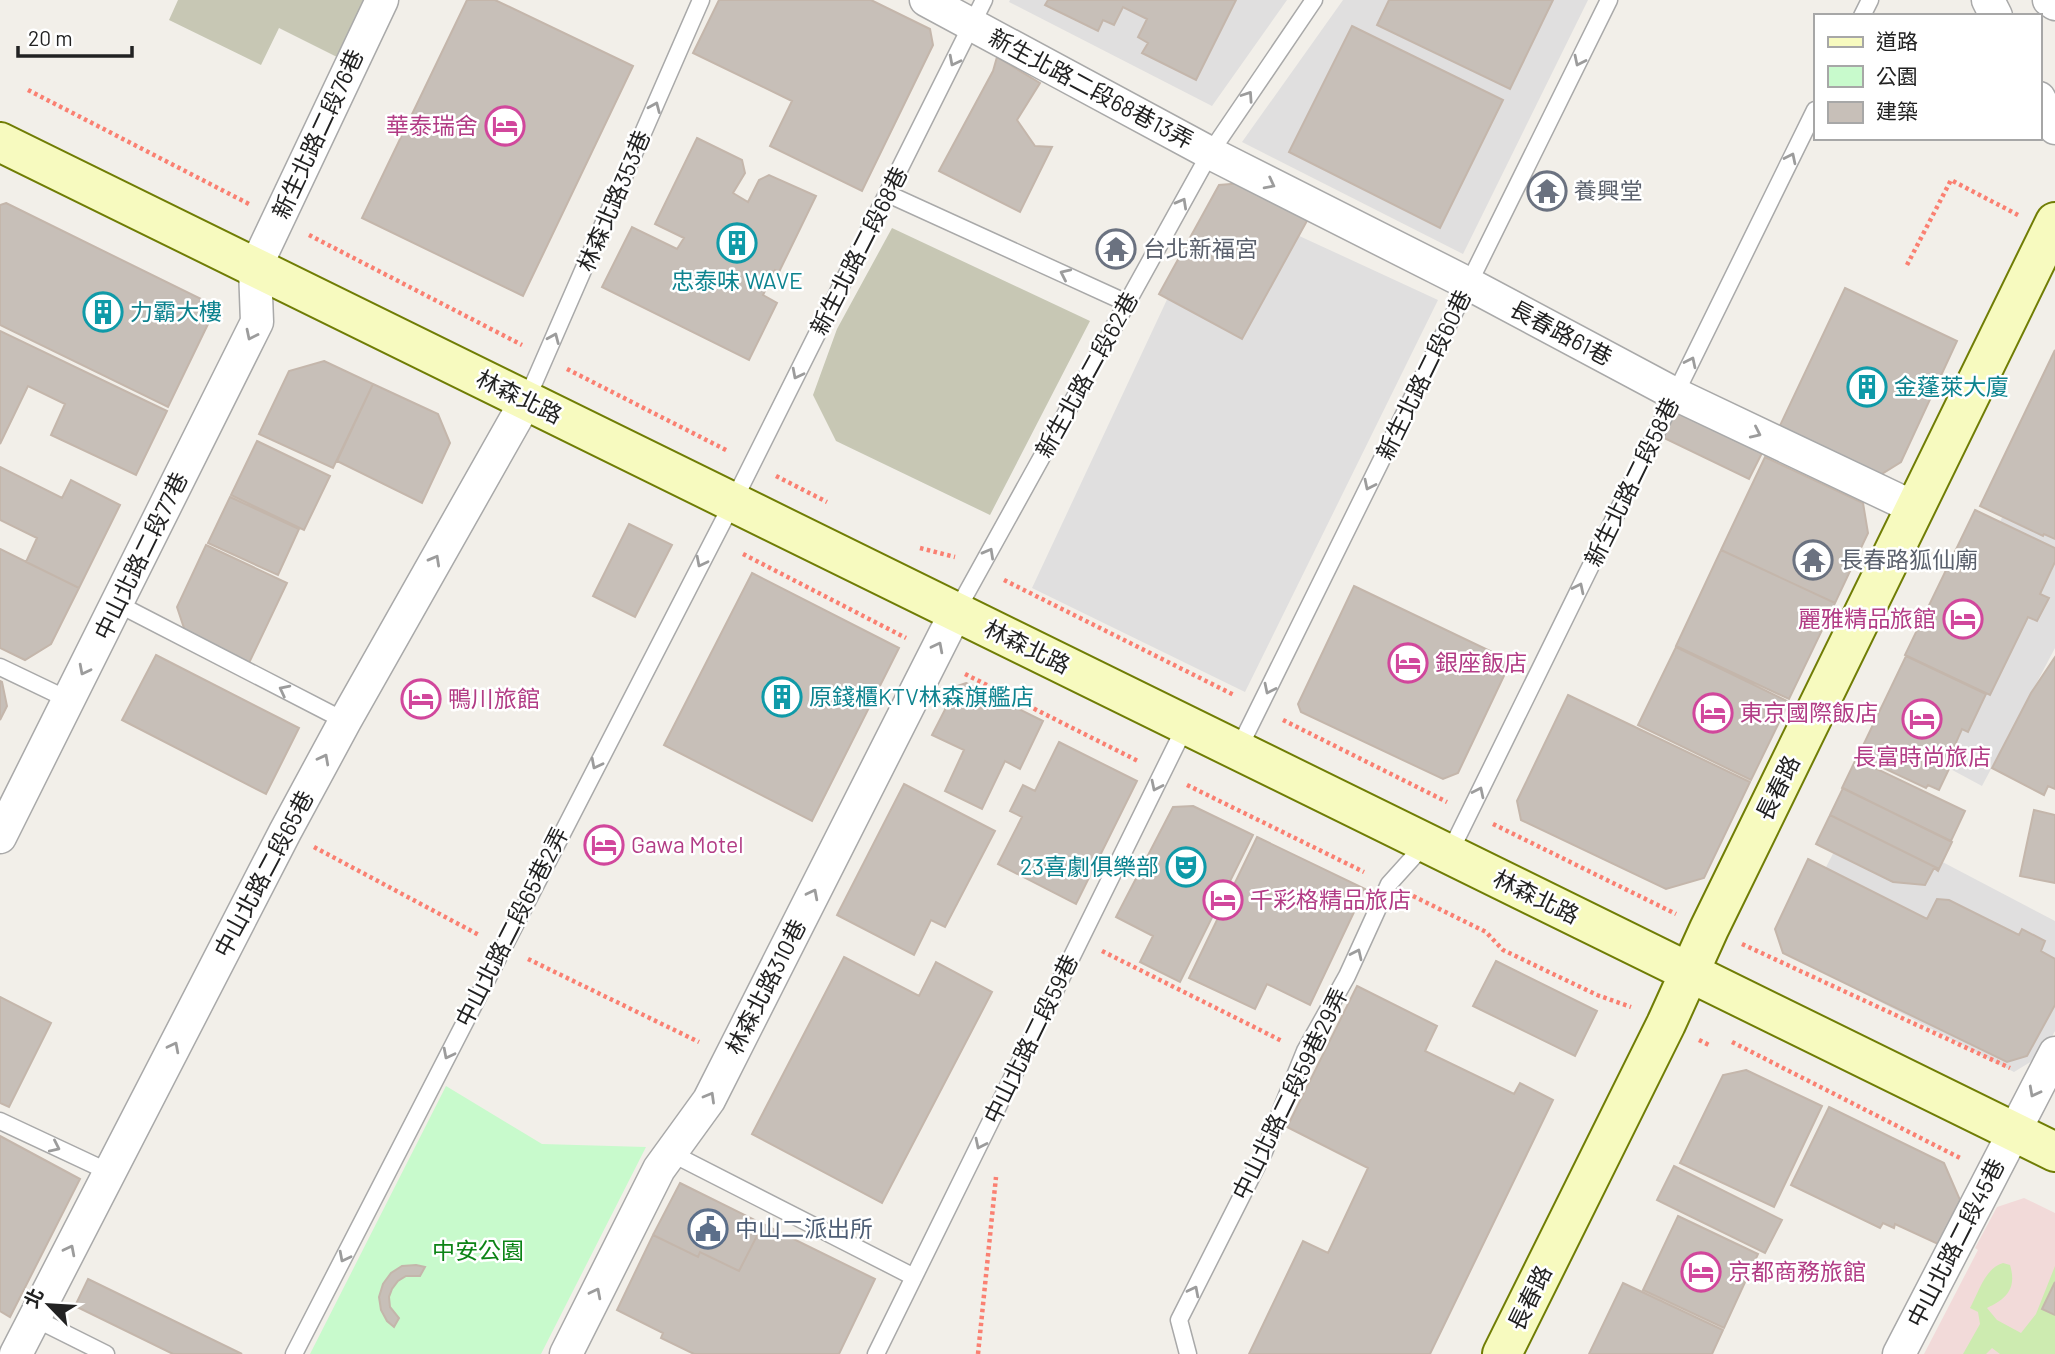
<svg xmlns="http://www.w3.org/2000/svg" width="2055" height="1354" font-family="Barlow,'Noto Sans TC',sans-serif">
<rect width="100%" height="100%" fill="#f2efe9"/>
<path fill="#e0dfdf" d="M1010,0H1287L1212,106L1009,2Z
M1343,0H1588L1463,254L1242,142Z
M1215,197L1438,300L1245,692L1032,588Z
M2055,413V648L1982,786L1891,737Z
M1853,815L2055,921V1031L2042,1055L2014,1072L1798,959L1796,925Z"/>
<path fill="#f2dad9" d="M2024,1198L2055,1213V1354H1924L1978,1250L1975,1248L1997,1207Z"/>
<path fill="#c7c7b4" d="M178,0H365L337,57L279,28L261,65L169,20Z
M892,228L1090,321L990,515L836,441L813,395L837,329Z"/>
<path fill="#cdebb0" d="M2003,1263L2010,1265C2017,1288 2007,1299 1987,1308L1997,1320L2021,1333L2036,1314L2055,1266V1282L2042,1308L2055,1315V1354H2000L1992,1348L1986,1354H1963L1980,1324L1978,1312L1970,1308C1979,1292 1985,1268 2003,1263Z"/>
<path fill="#c8facc" d="M446,1086L542,1144L646,1147L541,1354H310Z"/>
<path fill="#c7bfb8" stroke="#c4b6ab" stroke-width="2" d="M467,0H495L633,66L523,296L362,218Z
M719,0H871L930,29L933,45L862,191L770,146L792,101L693,53Z
M1048,0H1236L1196,80L1142,53L1148,43L1138,37L1147,19L1123,7L1114,25L1103,20L1098,31L1045,5Z
M1389,0H1553L1510,89L1377,25Z
M1352,26L1503,100L1440,228L1289,152Z
M997,57L1040,83L1017,120L1035,146L1052,147L1020,212L939,171L993,71Z
M697,138L742,160L745,173L733,193L748,202L759,180L769,175L816,196L779,272L775,270L763,295L777,303L749,360L602,287L632,227L677,249L684,238L655,224Z
M1243,183L1308,219L1242,339L1159,294L1219,185Z
M6,203L203,300L208,324L168,407L0,325V205Z
M1845,288L1957,341L1901,462L1872,480L1776,434Z
M0,331L167,411L136,475L51,435L65,404L28,386L0,444Z
M2055,350V539L2044,534L2043,536L1980,506Z
M324,361L373,384L333,468L259,434L289,371Z
M373,384L438,414L450,443L422,503L337,461Z
M1673,408L1767,443L1749,479L1660,436Z
M257,441L330,476L304,530L231,495Z
M1765,457L1863,503L1868,533L1835,603L1721,550Z
M0,467L62,498L71,480L120,505L79,588L26,562L37,538L0,520Z
M230,497L299,529L278,575L208,543Z
M1975,510L2055,548V562L2040,594L2049,598L2037,621L2028,617L1990,695L1905,655Z
M629,524L672,545L635,617L593,596Z
M206,545L287,583L249,663L186,634L177,607Z
M0,549L79,588L51,644L25,660L0,648Z
M1721,550L1835,603L1789,699L1676,646Z
M752,573L899,648L812,821L664,745Z
M1354,586L1511,661L1458,773L1443,779L1301,712L1298,704Z
M1676,647L1789,702L1751,780L1638,725Z
M156,655L299,728L266,794L122,720Z
M1906,656L1986,694L1968,732L1962,729L1945,767L1949,769L1939,790L1928,785L1926,788L1858,756Z
M2055,657V789L2048,786L2044,795L1992,768L2031,693Z
M0,681L2,682L7,706L0,720Z
M966,683L1043,721L1020,769L1005,761L982,809L945,791L964,750L932,735L957,686Z
M1568,695L1750,782L1704,878L1666,889L1521,820L1517,801Z
M1059,742L1137,781L1076,904L998,864L1022,817L1010,811L1023,785L1035,791Z
M1856,759L1965,811L1951,841L1842,788Z
M904,784L995,831L945,927L931,920L914,955L837,915Z
M1843,788L1952,842L1939,869L1830,815Z
M1193,806L1253,835L1180,982L1140,962L1153,936L1116,917L1173,807Z
M2034,810L2055,815V883L2020,876Z
M1830,815L1939,869L1938,871L1934,868L1925,885L1893,882L1816,844Z
M1257,837L1365,889L1310,1005L1267,984L1255,1009L1189,978Z
M1808,859L1927,919L1937,899L1949,900L2019,935L2022,929L2045,941L2041,951L2055,959V1005L2027,1056L2007,1062L1783,953L1775,929Z
M844,957L919,996L936,962L992,992L882,1203L752,1134Z
M1496,961L1597,1011L1575,1056L1473,1006Z
M1357,986L1437,1026L1425,1051L1514,1094L1520,1083L1553,1100L1430,1354H1249L1303,1241L1328,1253L1368,1168L1287,1127Z
M0,997L51,1023L9,1107L0,1103Z
M1746,1070L1822,1106L1774,1207L1680,1163L1723,1075Z
M1829,1107L1944,1163L1960,1200L1938,1244L1895,1224L1894,1228L1883,1223L1880,1228L1791,1185Z
M0,1136L80,1179L10,1317L0,1311Z
M1674,1166L1782,1220L1765,1253L1657,1200Z
M680,1183L763,1224L739,1271L700,1252L698,1257L653,1235Z
M1678,1216L1758,1254L1724,1328L1643,1290Z
M763,1224L875,1279L839,1354H694L661,1338L663,1333L617,1310L653,1235L698,1257L700,1252L739,1271Z
M416,1265L425,1267L420,1276H406L398,1281L392,1289L389,1297L390,1307L399,1318L394,1327L387,1321L381,1310L379,1297L383,1284L391,1273L402,1266Z
M88,1279L242,1354H173L75,1306Z
M2055,1282V1315L2042,1309Z
M1623,1283L1723,1330L1712,1354H1589Z"/>
<g fill="none" stroke-linecap="round" stroke-linejoin="round">
<g stroke="#a9a9a9" stroke-width="19">
<path id="lane" d="M1862,16L1870,0
M888,194L1127,303
M526,401L701,0
M118,604L345,721
M956,612L1210,153L1314,0
M0,667L69,700
M1238,750L1609,0
M1449,854L1815,110
M0,1121L109,1172
M671,1153L914,1277
M34,1318L106,1354
M294,1354L733,502L984,0
M876,1354L1186,725
M1188,1354L1179,1320L1264,1152L1305,1051L1347,976L1389,884L1426,843"/>
</g>
<g stroke="#a9a9a9" stroke-width="35">
<path id="street" d="M926,0L1210,153L1469,284L1675,394L1915,508
M1988,0L1996,16
M2049,0L2055,4
M2039,98L2055,128
M0,837L257,322L255,268L382,0
M16,1354L285,832L345,721L526,401
M566,1354L659,1169L709,1100L956,612
M1899,1354L2055,1053"/>
</g>
<g stroke="#707d05" stroke-width="42">
<path id="secondary" d="M0,142L2055,1152
M1502,1354L1666,1024L1709,929L2055,222"/>
</g>
<path stroke="#fa8072" stroke-width="4.5" stroke-dasharray="3.5 3.5" stroke-linecap="butt" d="M28,90L249,204
M309,235L522,345
M1907,265L1951,180L2018,215
M567,369L728,451
M776,476L827,502
M920,548L955,557
M743,554L906,638
M1004,580L1234,695
M965,674L1138,761
M1283,720L1447,802
M1187,785L1364,872
M1493,824L1676,914
M314,847L479,935
M1413,896L1486,932L1503,950L1597,995L1631,1007
M1742,944L2010,1068
M1102,951L1282,1041
M528,959L699,1042
M1699,1040L1711,1046
M1732,1042L1962,1159
M978,1354L996,1177"/>
<use href="#lane" stroke="#fff" stroke-width="16"/>
<use href="#street" stroke="#fff" stroke-width="32"/>
<use href="#secondary" stroke="#f7fabf" stroke-width="38"/>
</g>
<defs><path id="oneway-chevron" d="M-2-3.5L2.5 0L-2 3.5" fill="none" stroke-width="1.6" stroke-linecap="round" stroke-linejoin="round" transform="scale(1.75)"/></defs>
<g stroke="#9c9c9c">
<use href="#oneway-chevron" transform="translate(954 61) rotate(117)"/>
<use href="#oneway-chevron" transform="translate(1579 61) rotate(116)"/>
<use href="#oneway-chevron" transform="translate(1248 96) rotate(-56)"/>
<use href="#oneway-chevron" transform="translate(655 107) rotate(-67)"/>
<use href="#oneway-chevron" transform="translate(1791 158) rotate(-64)"/>
<use href="#oneway-chevron" transform="translate(1270 184) rotate(27)"/>
<use href="#oneway-chevron" transform="translate(1182 203) rotate(-61)"/>
<use href="#oneway-chevron" transform="translate(1065 274) rotate(-155)"/>
<use href="#oneway-chevron" transform="translate(251 335) rotate(116)"/>
<use href="#oneway-chevron" transform="translate(554 338) rotate(-67)"/>
<use href="#oneway-chevron" transform="translate(1691 362) rotate(-64)"/>
<use href="#oneway-chevron" transform="translate(797 374) rotate(117)"/>
<use href="#oneway-chevron" transform="translate(1756 433) rotate(25)"/>
<use href="#oneway-chevron" transform="translate(1369 485) rotate(116)"/>
<use href="#oneway-chevron" transform="translate(989 553) rotate(-61)"/>
<use href="#oneway-chevron" transform="translate(435 560) rotate(-61)"/>
<use href="#oneway-chevron" transform="translate(701 562) rotate(117)"/>
<use href="#oneway-chevron" transform="translate(1579 588) rotate(-64)"/>
<use href="#oneway-chevron" transform="translate(938 647) rotate(-63)"/>
<use href="#oneway-chevron" transform="translate(84 670) rotate(117)"/>
<use href="#oneway-chevron" transform="translate(1269 689) rotate(116)"/>
<use href="#oneway-chevron" transform="translate(284 690) rotate(-153)"/>
<use href="#oneway-chevron" transform="translate(324 759) rotate(-62)"/>
<use href="#oneway-chevron" transform="translate(596 764) rotate(117)"/>
<use href="#oneway-chevron" transform="translate(1156 786) rotate(116)"/>
<use href="#oneway-chevron" transform="translate(1479 792) rotate(-64)"/>
<use href="#oneway-chevron" transform="translate(813 894) rotate(-63)"/>
<use href="#oneway-chevron" transform="translate(1357 954) rotate(-65)"/>
<use href="#oneway-chevron" transform="translate(174 1047) rotate(-63)"/>
<use href="#oneway-chevron" transform="translate(448 1054) rotate(117)"/>
<use href="#oneway-chevron" transform="translate(2034 1092) rotate(118)"/>
<use href="#oneway-chevron" transform="translate(710 1097) rotate(-60)"/>
<use href="#oneway-chevron" transform="translate(980 1144) rotate(116)"/>
<use href="#oneway-chevron" transform="translate(55 1147) rotate(25)"/>
<use href="#oneway-chevron" transform="translate(70 1250) rotate(-63)"/>
<use href="#oneway-chevron" transform="translate(344 1257) rotate(117)"/>
<use href="#oneway-chevron" transform="translate(1194 1291) rotate(-63)"/>
<use href="#oneway-chevron" transform="translate(596 1293) rotate(-63)"/>
</g>
<defs>
<g id="hotel-ring" transform="scale(2.0125)"><circle r="9.5" fill="#fff" stroke="#d1479c" stroke-width="1.5"/><path d="M-6-4.5h1.5V1H6V5H4.5V3h-9V5H-6ZM-4 0a1.8 1.8 0 1 1 3.6 0ZM.5 0V-2.5h3Q6-2.5 6 0Z" fill="#d1479c"/></g>
<g id="temple-ring" transform="scale(2.0125)"><circle r="9.5" fill="#fff" stroke="#6b7280" stroke-width="1.5"/><path d="M0-6L5-2H3V0L6.5 2.5H4V6H1.5V3h-3V6H-4V2.5H-6.5L-3 0V-2H-5Z" fill="#6b7280"/></g>
<g id="building-ring" transform="scale(2.0125)"><circle r="9.5" fill="#fff" stroke="#0f9aa8" stroke-width="1.5"/><path d="M-4-6H4V6H1V3H-1V6H-4ZM-2.5-4.3h1.7v1.8h-1.7ZM.8-4.3h1.7v1.8H.8ZM-2.5-1h1.7V.8h-1.7ZM.8-1h1.7V.8H.8Z" fill="#0f9aa8"/></g>
<g id="theatre-ring" transform="scale(2.0125)"><circle r="9.5" fill="#fff" stroke="#0f9aa8" stroke-width="1.5"/><path d="M-5-5.5Q0-4 5-5.5V0Q5 5 0 6Q-5 5-5 0ZM-3.3-2.5H-1v1.5H-3.3ZM1-2.5H3.3v1.5H1ZM-2.8 1Q0 5.5 2.8 1Z" fill="#0f9aa8"/></g>
<g id="civic-ring" transform="scale(2.0125)"><circle r="9.5" fill="#fff" stroke="#5c6f8a" stroke-width="1.5"/><path d="M-.6-6.5H3V-4.5H.6V-3L4-1V1h2V6H-6V1h2V-1L-.6-3ZM-1.2 2.5V6h2.4V2.5Z" fill="#5c6f8a"/></g>
</defs>
<g fill-rule="evenodd">
<use href="#hotel-ring" x="505" y="126"/>
<use href="#temple-ring" x="1547" y="191"/>
<use href="#building-ring" x="737" y="243"/>
<use href="#temple-ring" x="1116" y="249"/>
<use href="#building-ring" x="103" y="312"/>
<use href="#building-ring" x="1867" y="387"/>
<use href="#temple-ring" x="1813" y="560"/>
<use href="#hotel-ring" x="1963" y="619"/>
<use href="#hotel-ring" x="1408" y="663"/>
<use href="#building-ring" x="782" y="697"/>
<use href="#hotel-ring" x="421" y="699"/>
<use href="#hotel-ring" x="1713" y="713"/>
<use href="#hotel-ring" x="1922" y="719"/>
<use href="#hotel-ring" x="604" y="845"/>
<use href="#theatre-ring" x="1186" y="867"/>
<use href="#hotel-ring" x="1223" y="900"/>
<use href="#civic-ring" x="708" y="1229"/>
<use href="#hotel-ring" x="1701" y="1272"/>
</g>
<g text-anchor="middle" stroke-width="5" stroke-linejoin="round" paint-order="stroke">
<g font-size="23" fill="#222" stroke="#fff">
<text transform="translate(1091 89) rotate(28)" y="8">新生北路二段68巷13弄</text>
<text transform="translate(318 134) rotate(-65)" y="8">新生北路二段76巷</text>
<text transform="translate(614 201) rotate(-67)" y="8">林森北路353巷</text>
<text transform="translate(859 251) rotate(-63)" y="8">新生北路二段68巷</text>
<text transform="translate(1561 333) rotate(28)" y="8">長春路61巷</text>
<text transform="translate(1087 375) rotate(-61)" y="8">新生北路二段62巷</text>
<text transform="translate(1424 375) rotate(-64)" y="8">新生北路二段60巷</text>
<text transform="translate(519 397) rotate(26)" y="8">林森北路</text>
<text transform="translate(1632 482) rotate(-64)" y="8">新生北路二段58巷</text>
<text transform="translate(141 556) rotate(-64)" y="8">中山北路二段77巷</text>
<text transform="translate(1027 647) rotate(26)" y="8">林森北路</text>
<text transform="translate(1778 788) rotate(-64)" y="8">長春路</text>
<text transform="translate(264 874) rotate(-62)" y="8">中山北路二段65巷</text>
<text transform="translate(1536 897) rotate(26)" y="8">林森北路</text>
<text transform="translate(512 927) rotate(-63)" y="8">中山北路二段65巷2弄</text>
<text transform="translate(766 987) rotate(-63)" y="8">林森北路310巷</text>
<text transform="translate(1031 1039) rotate(-64)" y="8">中山北路二段59巷</text>
<text transform="translate(1290 1094) rotate(-64)" y="8">中山北路二段59巷29弄</text>
<text transform="translate(1956 1243) rotate(-63)" y="8">中山北路二段45巷</text>
<text transform="translate(1530 1298) rotate(-64)" y="8">長春路</text>
</g>
<g font-size="23" fill="#b23c85" stroke="#fff" text-anchor="start">
<text x="478" y="134" text-anchor="end">華泰瑞舍</text>
<text x="1936" y="627" text-anchor="end">麗雅精品旅館</text>
<text x="1435" y="671">銀座飯店</text>
<text x="448" y="707">鴨川旅館</text>
<text x="1740" y="721">東京國際飯店</text>
<text x="1922" y="765" text-anchor="middle">長富時尚旅店</text>
<text x="631" y="853">Gawa Motel</text>
<text x="1250" y="908">千彩格精品旅店</text>
<text x="1728" y="1280">京都商務旅館</text>
</g>
<g font-size="23" fill="#5b616d" stroke="#fff" text-anchor="start">
<text x="1574" y="199">養興堂</text>
<text x="1143" y="257">台北新福宮</text>
<text x="1840" y="568">長春路狐仙廟</text>
</g>
<g font-size="23" fill="#0d838f" stroke="#fff" text-anchor="start">
<text x="737" y="289" text-anchor="middle">忠泰味 WAVE</text>
<text x="130" y="320">力霸大樓</text>
<text x="1894" y="395">金蓬萊大廈</text>
<text x="809" y="705">原錢櫃KTV林森旗艦店</text>
<text x="1159" y="875" text-anchor="end">23喜劇俱樂部</text>
</g>
<g font-size="23" fill="#4e5e75" stroke="#fff" text-anchor="start">
<text x="735" y="1237">中山二派出所</text>
</g>
<g font-size="23" fill="#0c8416" stroke="#fff">
<text x="478" y="1259">中安公園</text>
</g>
</g>
<rect x="1814" y="14" width="228" height="126" fill="#ffffff" stroke="#a7a7a7" stroke-width="2"/>
<rect x="1828" y="37" width="35" height="10" fill="#f7fabf" stroke="#a7a7a7" stroke-width="2"/>
<text x="1876" y="49" font-size="21" fill="#222222">道路</text>
<rect x="1828" y="66" width="35" height="21" fill="#c8facc" stroke="#a7a7a7" stroke-width="2"/>
<text x="1876" y="84" font-size="21" fill="#222222">公園</text>
<rect x="1828" y="102" width="35" height="21" fill="#c7bfb8" stroke="#a7a7a7" stroke-width="2"/>
<text x="1876" y="119" font-size="21" fill="#222222">建築</text>
<g transform="translate(49 1305) rotate(295)" stroke="#ffffff" stroke-width="5" paint-order="stroke">
<path d="M0-5L12 26L0 18L-12 26Z" fill="#222222"/>
<text y="-10" font-size="19" font-weight="bold" text-anchor="middle" fill="#222222">北</text>
</g>
<path d="M18 46v10h114v-10" fill="none" stroke="#222222" stroke-width="3.5"/>
<text x="28" y="46" font-size="21" fill="#222222" stroke="#ffffff" stroke-width="5" paint-order="stroke">20 m</text>
</svg>
